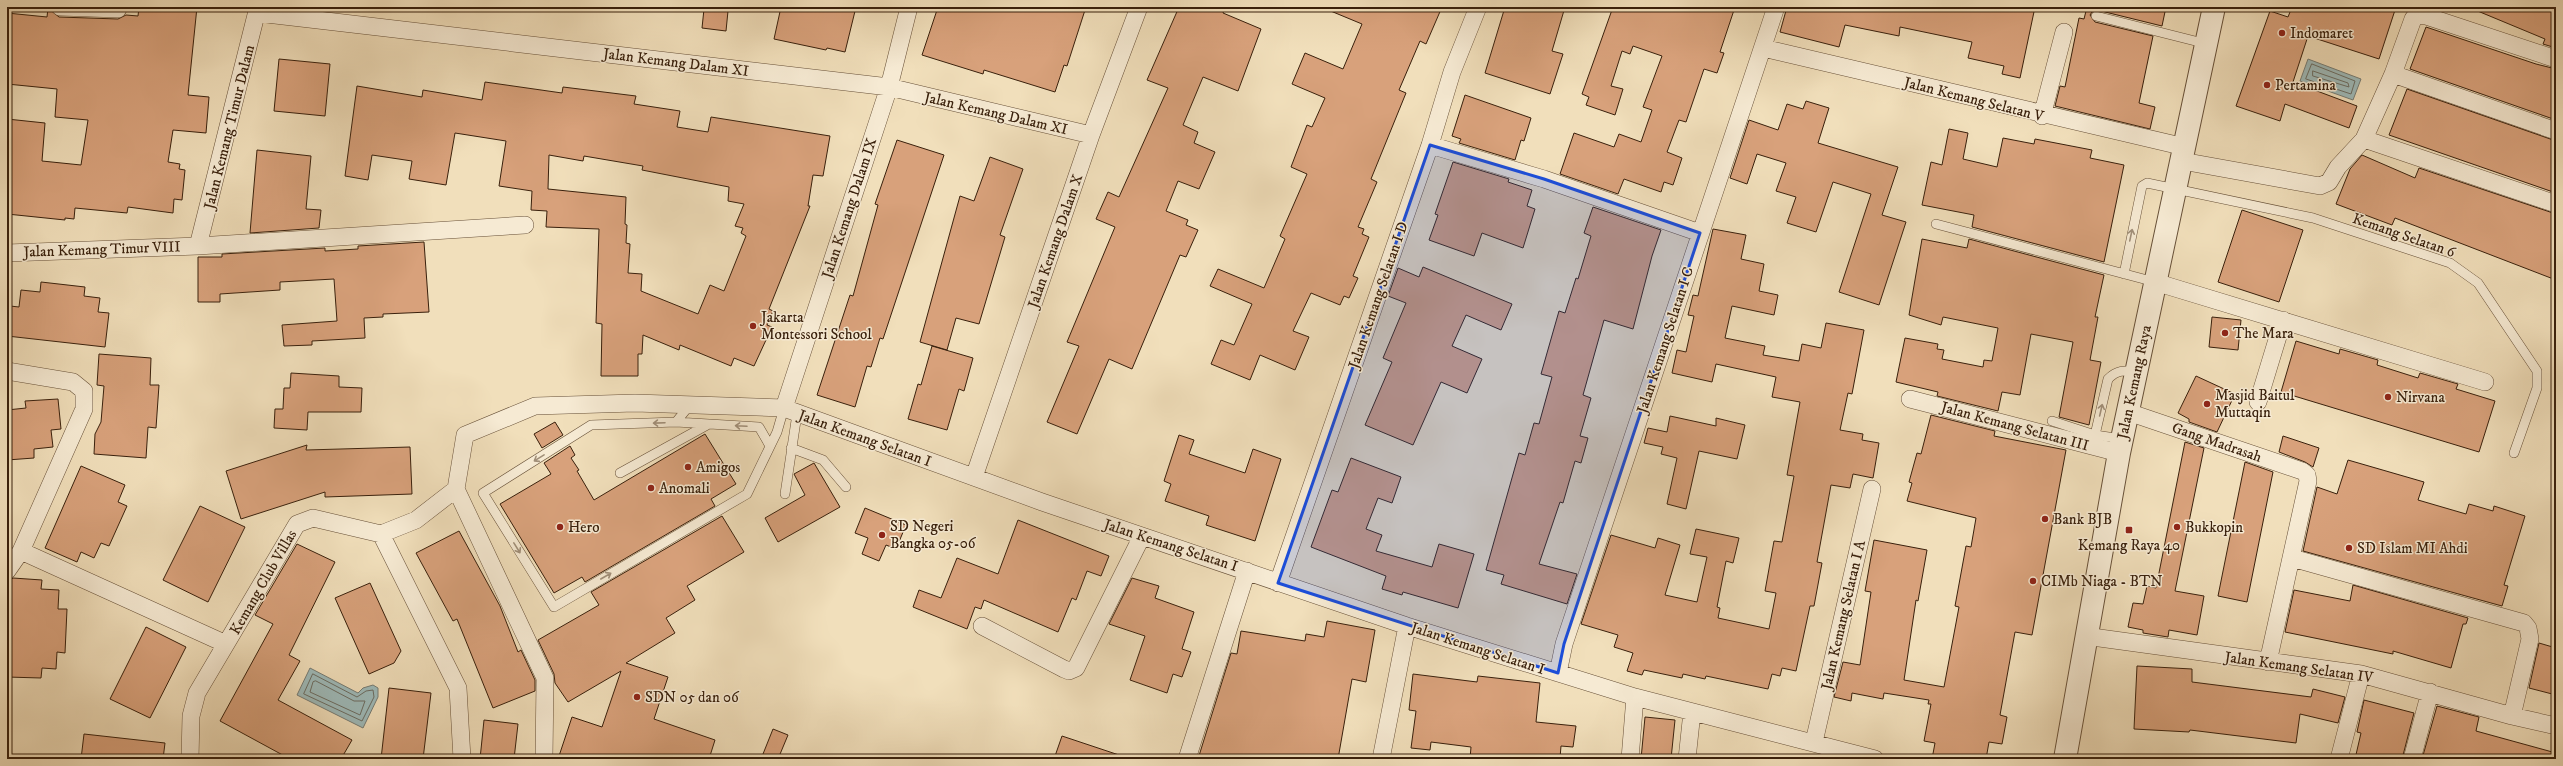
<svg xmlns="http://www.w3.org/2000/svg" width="2563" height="766" font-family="'IM FELL DW Pica',serif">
<rect width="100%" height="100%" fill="#f1dfbb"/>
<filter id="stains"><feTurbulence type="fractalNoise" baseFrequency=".005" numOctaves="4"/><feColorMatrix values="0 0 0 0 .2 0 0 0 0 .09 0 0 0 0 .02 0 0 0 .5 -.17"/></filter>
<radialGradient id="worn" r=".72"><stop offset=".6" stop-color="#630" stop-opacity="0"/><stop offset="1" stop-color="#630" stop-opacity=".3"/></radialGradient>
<path fill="#9ebab9" stroke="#767c74" d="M2308,59L2361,79L2353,100L2300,81Z
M310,668L358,693L363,688L373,685L378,688V697L363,728L297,695Z"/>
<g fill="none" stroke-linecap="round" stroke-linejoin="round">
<path stroke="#6c6d62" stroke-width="1" d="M2312,64L2355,81L2351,94L2306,79Z
M2313,71L2348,83L2349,87L2313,76Z
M313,674L357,697L366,691L373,690L374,697L362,721L304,694Z
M316,681L354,701H365L360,715L310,692L313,682Z"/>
</g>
<path fill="#d8a17b" stroke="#39200c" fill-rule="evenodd" d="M139,7H197L188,95L209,97L206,133L173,130L168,162L180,164L179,169L185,170L182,200L174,199L173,213L128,207L127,213L75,208L74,219L65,218V220L7,214V119L45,123L42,161L81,165L88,120L55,117L57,89L7,84V13L47,17L48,8L59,17L118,19L126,15L138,16Z
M781,7H856L845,52L827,48L826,50L774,39Z
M938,7H1076L1085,10L1067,66L1064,65L1055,92L984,70L983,74L922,55Z
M1179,7H1225L1223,13L1261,29L1238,91L1203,77L1183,125L1198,132L1194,143L1215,152L1199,189L1178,181L1166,211L1188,220L1186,225L1198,230L1186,257L1180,255L1132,369L1109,359L1077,434L1047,422L1079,346L1067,342L1115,227L1096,219L1108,192L1119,197L1168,88L1147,80Z
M1321,7H1442L1426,44L1420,41L1399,90L1406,93L1371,179L1377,182L1358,227L1364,229L1362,234L1369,237L1353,276L1358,278L1349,298L1344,296L1340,305L1311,293L1293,331L1309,337L1295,370L1260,355L1250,380L1211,364L1221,340L1234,345L1252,304L1210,286L1218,269L1264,288L1285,239L1280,236L1307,174L1291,167L1307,125L1312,127L1325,98L1292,84L1305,53L1343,69L1362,24Z
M1505,7H1565L1552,51L1563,54L1550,94L1485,73Z
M1613,7H1735L1720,52L1724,53L1717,73L1704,69L1686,122L1679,120L1667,152L1682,158L1673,185L1664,182L1661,192L1624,179L1618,194L1560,174L1574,133L1614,147L1619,134L1641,142L1652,110L1643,107L1662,56L1633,46L1630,54L1622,51L1611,86L1623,89L1615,115L1586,105L1589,97L1582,94Z
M1787,7H2035L2020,78L2002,74L2004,66L1968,58L1972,42L1900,27L1899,36L1845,25L1839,47L1780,32Z
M2087,7H2166L2162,26L2097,10L2092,12L2090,15L2095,22L2153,36L2139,103L2155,107L2150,129L2055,106L2060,86L2065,87L2079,18L2084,19Z
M2292,7H2396L2379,59L2308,36L2293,82L2357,106L2349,128L2285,104L2280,121L2236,106L2270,11L2288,17Z
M2468,7H2556V48L2543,44L2545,39Z
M704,9L728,11L726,31L702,28Z
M2426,27L2536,64L2556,69V120L2410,69Z
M279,59L330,64L325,116L274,111Z
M485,82L562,93L563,87L636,96L634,104L680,111L677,127L708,132L711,117L830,136L823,176L813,175L808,206H810L769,309L773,311L767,325L772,327L754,366L734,358L731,366L680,345L679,350L643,335L642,354H638V376H601L602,324L596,323L599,229L546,227L547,211L531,210L532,191L499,186L506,141L455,133L446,185L409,179L412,161L372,155L368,180L345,176L357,86L422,97L423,90L482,100ZM549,155L583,161L584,156L643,166L642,170L729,187L728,201L744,204L735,226L743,228L741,233L746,236L724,291L710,285L698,314L641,291L642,274L628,273L630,244L626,243L627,225L625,224L626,197L548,189Z
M2407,89L2556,141V193L2389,135Z
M1465,95L1531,118L1524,141L1521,140L1515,160L1459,143L1461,139L1452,136Z
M1806,101L1829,108L1818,143L1898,167L1882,215L1906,222L1879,305L1839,292L1871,194L1833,182L1816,232L1787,223L1796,197L1776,191L1786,163L1757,154L1747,184L1730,178L1749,120L1778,130L1787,104L1803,109Z
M1949,129L1968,133L1963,159L1997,167L2003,138L2034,144L2035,139L2092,150L2090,158L2124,165L2104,262L1972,227L1974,215L1922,205L1931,162L1942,165Z
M897,140L944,155L883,339L880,338L871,367L867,366L855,407L817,395L850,295L853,296L878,205L875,204Z
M257,150L311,156L306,209L321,210L319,228L250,233Z
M2362,155L2415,178L2419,168L2556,214V280L2395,218L2392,225L2336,204L2350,169Z
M990,157L1023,169L1000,235L1005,237L979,324L956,318L947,350L920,342L960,196L974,201Z
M1453,162L1509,179L1508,182L1532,190L1527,206L1535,209L1523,248L1482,233L1474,256L1429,240L1438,215L1435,214Z
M1593,207L1661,230L1652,256L1633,329L1604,320L1583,395L1591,398L1580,436L1588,438L1581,463L1575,461L1563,503L1560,502L1539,564L1577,574L1567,604L1501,584L1504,575L1486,570L1519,453L1525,455L1534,423L1539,424L1552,377L1541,374L1559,311L1565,313L1576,278L1578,279L1591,236L1584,233Z
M2242,210L2303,230L2279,302L2218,282Z
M1713,229L1746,235L1741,259L1764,264L1759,291L1778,295L1774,315L1732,306L1725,338L1765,346L1763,355L1799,361L1802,344L1821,348L1826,323L1864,330L1852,394L1848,393L1840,430L1863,434L1862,440L1879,443L1873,478L1853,474L1850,488L1831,485L1817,562L1822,563L1814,606H1810L1796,671L1782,668L1780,676L1772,674L1768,689L1706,676L1705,679L1683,674L1682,678L1644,670L1642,675L1627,671L1633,653L1614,647L1618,635L1581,624L1611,535L1655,548L1658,538L1680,545L1665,595L1697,602L1707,557L1690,554L1696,529L1739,538L1733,563L1726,561L1717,607L1720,608L1718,618L1769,629L1776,593L1765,591L1774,541L1782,542L1794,476L1787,475L1800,402L1772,397L1776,377L1716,364L1712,382L1672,373L1677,350L1686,352L1694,316L1688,315L1693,295L1698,296Z
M1922,239L1967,248L1969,239L2104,275L2095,317H2098L2090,360L2101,362L2089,425L2059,417L2073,342L2031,334L2020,395L2002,392L1998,411L1937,396L1938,392L1896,382L1905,338L1938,344L1937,349L1944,350L1942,359L1983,367L1984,360L1992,361L1998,328L1943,317L1941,325L1909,315Z
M424,242L429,312L383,314V317L364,318L365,338L312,341V345L284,346L282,325L337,321L334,279L280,282V290L220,294V302H198V257H222V254L325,248V251L358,249V246Z
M1423,267L1512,304L1501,330L1466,315L1452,346L1482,359L1467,393L1441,382L1413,445L1365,425L1392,362L1383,358L1406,303L1388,296L1397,271L1398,268L1419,277Z
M41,282L85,287L84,296L100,298L98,312L109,313L105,347L7,336L10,306L19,307L21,290L40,292Z
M2212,317L2241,320L2238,350L2209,347Z
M2296,341L2339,354L2340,349L2378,360L2377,365L2418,378L2420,373L2458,384L2456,389L2495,401L2479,452L2281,392Z
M932,346L973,358L964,391L959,389L947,430L908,419L918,384L921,385Z
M99,354L151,358L150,385H159L156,428L148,427L146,458L94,454L95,434L101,422L104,386L97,385Z
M291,373L339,376V387L362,388L361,412H308L307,430L274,428L275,409H283L284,388H290Z
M2196,376L2235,394L2217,432L2189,422V419L2178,413Z
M58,399L61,429L51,430L53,447L34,449V458L7,460V410L26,408L25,401Z
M1931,415L1995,431L1994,436L2066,450L2032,635L2015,632L2000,715L2007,717L2002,744L1989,742L1986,759H1932L1935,743L1924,741L1931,704H1928L1929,700L1884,693L1883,699L1852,693L1851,701L1834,697L1843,662L1860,665L1871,592L1865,591L1874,540L1927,550L1918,601L1916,600L1904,680L1944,687L1959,607L1955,606L1966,546L1971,547L1976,518L1907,501L1912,483L1909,482L1917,453L1921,454Z
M1670,416L1716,426V418L1745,425L1737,459L1699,451L1686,509L1667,504L1677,458L1661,454L1663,447L1644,443L1648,428L1667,432Z
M555,422L563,435L542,448L534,434Z
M705,434L736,484L711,499L715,506L585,582L582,577L554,593L500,504L551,474L544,463L570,446L575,455L571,458L579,470L577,471L594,500Z
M1179,435L1194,440L1189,454L1245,473L1253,449L1281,459L1255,541L1206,525L1209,516L1165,501L1171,484L1164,481Z
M2283,436L2319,448L2313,467L2305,462L2279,452Z
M2185,442L2204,448L2175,591L2204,596L2197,635L2169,630L2168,637L2143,633V630L2128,627L2133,603L2143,604L2147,586L2156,588Z
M307,445L306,450L410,447L412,494L325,497V492L241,519L226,471Z
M1351,458L1401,477L1392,503L1378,498L1366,529L1382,535L1376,551L1432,567L1439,544L1474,554L1458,608L1403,592L1402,595L1382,589L1386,576L1311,547L1332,490L1338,492Z
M2348,460L2424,482L2418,500L2466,514L2469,504L2493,511L2494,506L2525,516L2504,585L2508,586L2502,606L2303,551L2317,487L2337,494Z
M2245,462L2273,472L2247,602L2218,596Z
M814,463L840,507L778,542L765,518L805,495L794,474Z
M81,466L125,485L118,502L127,506L109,546L101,543L94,558L81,552L77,562L45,548Z
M200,506L245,527L208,602L163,580Z
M865,508L906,525L896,549L886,545L879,561L862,554L868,538L855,533Z
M722,516L744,552L687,586L695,600L666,618L675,633L626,663L668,677L654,719L715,740L709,759H558L572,717L602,727L621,671L568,702L555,683L554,674L538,640L599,605L591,592Z
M1018,520L1109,556L1101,576L1087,571L1076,600L1072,598L1058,632L984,600L981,609L975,607L967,629L913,607L919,590L941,598L957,558L998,574Z
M459,531L500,606L518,652L521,650L535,680V691L493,708L457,619L453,621L416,553Z
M297,544L335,562L289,655L300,661L278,700L352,740L341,759H290L220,721L273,624L255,615Z
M13,578L42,580L41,589L59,590L58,609H67L65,653L57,652L56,669L42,668L41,678L7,677L11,580Z
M1132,578L1159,586L1155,598L1194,612L1182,649L1191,652L1182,677L1173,674L1167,693L1130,680L1145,636L1109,624Z
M370,583L401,651L394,663L369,674L335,598Z
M2353,585L2468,618L2466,624H2463L2451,668L2393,651V654L2285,632L2294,590L2350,601Z
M1327,621L1375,630L1366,682L1352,679L1338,759H1198L1231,653L1237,654L1241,631L1305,641L1306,634L1324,637Z
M146,627L186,647L150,718L110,699Z
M2539,643L2556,648V695L2529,688Z
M2137,666L2192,669V682L2311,697L2313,689L2345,697L2338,723L2300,714L2296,743L2190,730L2189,732L2134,729Z
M1413,674L1477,682L1478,676L1540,683L1536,722L1576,726L1573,747L1561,746L1560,758L1532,755V759H1470L1471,747L1431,742L1430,750L1411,748L1416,711L1409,710Z
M389,688L431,693L423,759H381Z
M2364,700L2414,713L2402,759H2355L2361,733L2357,732Z
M2437,706L2479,717L2476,731L2556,753L2555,759H2422Z
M1645,717L1675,720L1671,759H1641Z
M484,720L518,724L514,759H480Z
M773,729L788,735L778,759H761Z
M84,734L165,743L163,759H81Z
M1062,736L1122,756L1121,759H1054Z"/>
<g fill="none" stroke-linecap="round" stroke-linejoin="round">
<g stroke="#675038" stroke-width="10">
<path id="service" d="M2096,16L2207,44
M1936,224L2155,282
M2124,274L2142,186L2147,183L2313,218L2450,263L2478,283L2537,371V388L2514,453
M687,404L685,411L676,422L591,425L483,493L554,607L747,494L777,432L784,408
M2052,421L2095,435
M676,422L759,427L770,446
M2122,439L2095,435L2108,379C2117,370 2124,370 2136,372
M791,448L823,460L846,487
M620,473L707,425
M785,494L797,414"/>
</g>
<g stroke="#675038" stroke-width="18">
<path id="minor" d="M60,7L118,9
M258,13L889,87L1091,135
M1763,48L2185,147
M2393,74L2556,131
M2042,116L2064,32
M2364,139L2393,74L2413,19L2416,15L2426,16L2556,59
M1430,145L1544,179L1700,233
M2182,161L2320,186L2329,182L2338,167L2364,139L2556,204
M198,246L258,7
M7,253L198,246L525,225
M2155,282L2485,382
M7,371L73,382L84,391V409L21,551L226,644
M1910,399L2119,453
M2258,402L2283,320
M784,408L889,87L909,7
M2128,412L2302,471L2307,475L2308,481L2268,662
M974,477L1091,135L1139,7
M381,534L458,688L462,759
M2292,558L2524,623L2528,628L2530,639L2512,716
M7,571L21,551
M1278,583L1430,145L1452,72L1478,7
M982,626L1064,669L1069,671L1076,668L1142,536
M2085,636L2361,674L2512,716L2556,726
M1558,673L1564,644L1776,7
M1814,742L1872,489
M190,759L191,716L197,693L297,524L313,518L381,534L416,520L456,489
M544,759L545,678L456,489L465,435L535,406L635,403L784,408L1042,502L1407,626L1635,697L1875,759
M1187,759L1247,571
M1381,759L1407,626
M1630,759L1635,697
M1687,759L1692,712
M2339,759L2361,674
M2412,759L2430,692"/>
</g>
<g stroke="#675038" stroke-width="24">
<path id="tertiary" d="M2065,759L2119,453L2214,7"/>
</g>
<use href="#service" stroke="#f6ead3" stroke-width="9"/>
<use href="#minor" stroke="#f6ead3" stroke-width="17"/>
<use href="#tertiary" stroke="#f6ead3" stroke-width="22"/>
</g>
<defs><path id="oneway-shaft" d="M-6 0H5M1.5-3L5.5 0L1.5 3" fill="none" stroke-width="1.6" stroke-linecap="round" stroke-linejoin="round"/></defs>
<g stroke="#a18f79">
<use href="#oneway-shaft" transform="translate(2131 235) rotate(-78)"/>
<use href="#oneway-shaft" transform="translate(2101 410) rotate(-77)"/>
<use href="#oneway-shaft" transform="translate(659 423) rotate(178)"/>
<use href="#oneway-shaft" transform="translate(741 426) rotate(-177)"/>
<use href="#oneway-shaft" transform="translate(539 458) rotate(148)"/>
<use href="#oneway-shaft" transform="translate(517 548) rotate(58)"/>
<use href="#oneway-shaft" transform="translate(606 576) rotate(-30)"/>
</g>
<path fill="#1d4ed8" fill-opacity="0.2" stroke="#1d4ed8" stroke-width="3" stroke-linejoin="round" d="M1430,145L1544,179L1700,233L1564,644L1558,673L1278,583Z"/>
<g fill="#8f2418" stroke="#f6ead3" stroke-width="1.5">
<circle cx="2282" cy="33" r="4"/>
<circle cx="2267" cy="85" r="4"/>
<circle cx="753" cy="326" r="4"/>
<circle cx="2225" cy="333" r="4"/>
<circle cx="2388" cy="397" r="4"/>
<circle cx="2207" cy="404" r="4"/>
<circle cx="688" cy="467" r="4"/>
<circle cx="651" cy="488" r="4"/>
<circle cx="2045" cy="519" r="4"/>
<circle cx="560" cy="527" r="4"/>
<circle cx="2177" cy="527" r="4"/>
<rect x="2125" y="526" width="8" height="8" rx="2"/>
<circle cx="882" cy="535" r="4"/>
<circle cx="2349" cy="548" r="4"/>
<circle cx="2033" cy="581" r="4"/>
<circle cx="637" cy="697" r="4"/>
</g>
<g text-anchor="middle" stroke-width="3" stroke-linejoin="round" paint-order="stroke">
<g font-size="15" fill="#39200c" stroke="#f6ead3" text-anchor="start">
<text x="2290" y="38">Indomaret</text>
<text x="2275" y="90">Pertamina</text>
<text x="761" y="322">Jakarta<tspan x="761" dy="17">Montessori School</tspan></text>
<text x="2233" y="338">The Mara</text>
<text x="2215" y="400">Masjid Baitul<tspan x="2215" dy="17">Muttaqin</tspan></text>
<text x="2396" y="402">Nirvana</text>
<text x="696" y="472">Amigos</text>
<text x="659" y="493">Anomali</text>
<text x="2053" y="524">Bank BJB</text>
<text x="890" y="531">SD Negeri<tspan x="890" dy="17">Bangka 05-06</tspan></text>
<text x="568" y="532">Hero</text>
<text x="2185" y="532">Bukkopin</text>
<text x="2129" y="550" text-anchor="middle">Kemang Raya 40</text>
<text x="2357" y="553">SD Islam MI Ahdi</text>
<text x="2041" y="586">CIMb Niaga - BTN</text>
<text x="645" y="702">SDN 05 dan 06</text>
</g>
<g font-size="15" fill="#39200c" stroke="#f6ead3">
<text transform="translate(676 62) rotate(7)" y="5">Jalan Kemang Dalam XI</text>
<text transform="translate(1974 99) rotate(14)" y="5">Jalan Kemang Selatan V</text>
<text transform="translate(996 113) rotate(13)" y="5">Jalan Kemang Dalam XI</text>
<text transform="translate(229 127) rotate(-76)" y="5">Jalan Kemang Timur Dalam</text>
<text transform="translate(849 208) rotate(-72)" y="5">Jalan Kemang Dalam IX</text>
<text transform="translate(2404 235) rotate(19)" y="5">Kemang Selatan 6</text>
<text transform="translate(1055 241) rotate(-71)" y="5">Jalan Kemang Dalam X</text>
<text transform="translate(102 249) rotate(-2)" y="5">Jalan Kemang Timur VIII</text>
<text transform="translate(1378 295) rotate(-71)" y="5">Jalan Kemang Selatan I D</text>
<text transform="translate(1665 340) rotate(-72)" y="5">Jalan Kemang Selatan I C</text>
<text transform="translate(2134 382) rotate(-78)" y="5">Jalan Kemang Raya</text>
<text transform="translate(2015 426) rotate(15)" y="5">Jalan Kemang Selatan III</text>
<text transform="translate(865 438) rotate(20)" y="5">Jalan Kemang Selatan I</text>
<text transform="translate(2217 442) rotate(19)" y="5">Gang Madrasah</text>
<text transform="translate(1171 545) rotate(18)" y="5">Jalan Kemang Selatan I</text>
<text transform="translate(263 582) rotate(-60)" y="5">Kemang Club Villas</text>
<text transform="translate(1843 615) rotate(-77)" y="5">Jalan Kemang Selatan I A</text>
<text transform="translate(1478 648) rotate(18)" y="5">Jalan Kemang Selatan I</text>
<text transform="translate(2299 667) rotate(8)" y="5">Jalan Kemang Selatan IV</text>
</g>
</g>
<rect width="2563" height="766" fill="none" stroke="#f1dfbb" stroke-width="24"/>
<rect x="8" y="8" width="2547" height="750" fill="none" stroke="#39200c" stroke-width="2"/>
<rect x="12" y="12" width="2539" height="742" fill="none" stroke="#39200c"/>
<rect width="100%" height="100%" filter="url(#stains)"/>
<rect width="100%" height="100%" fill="url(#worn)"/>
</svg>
